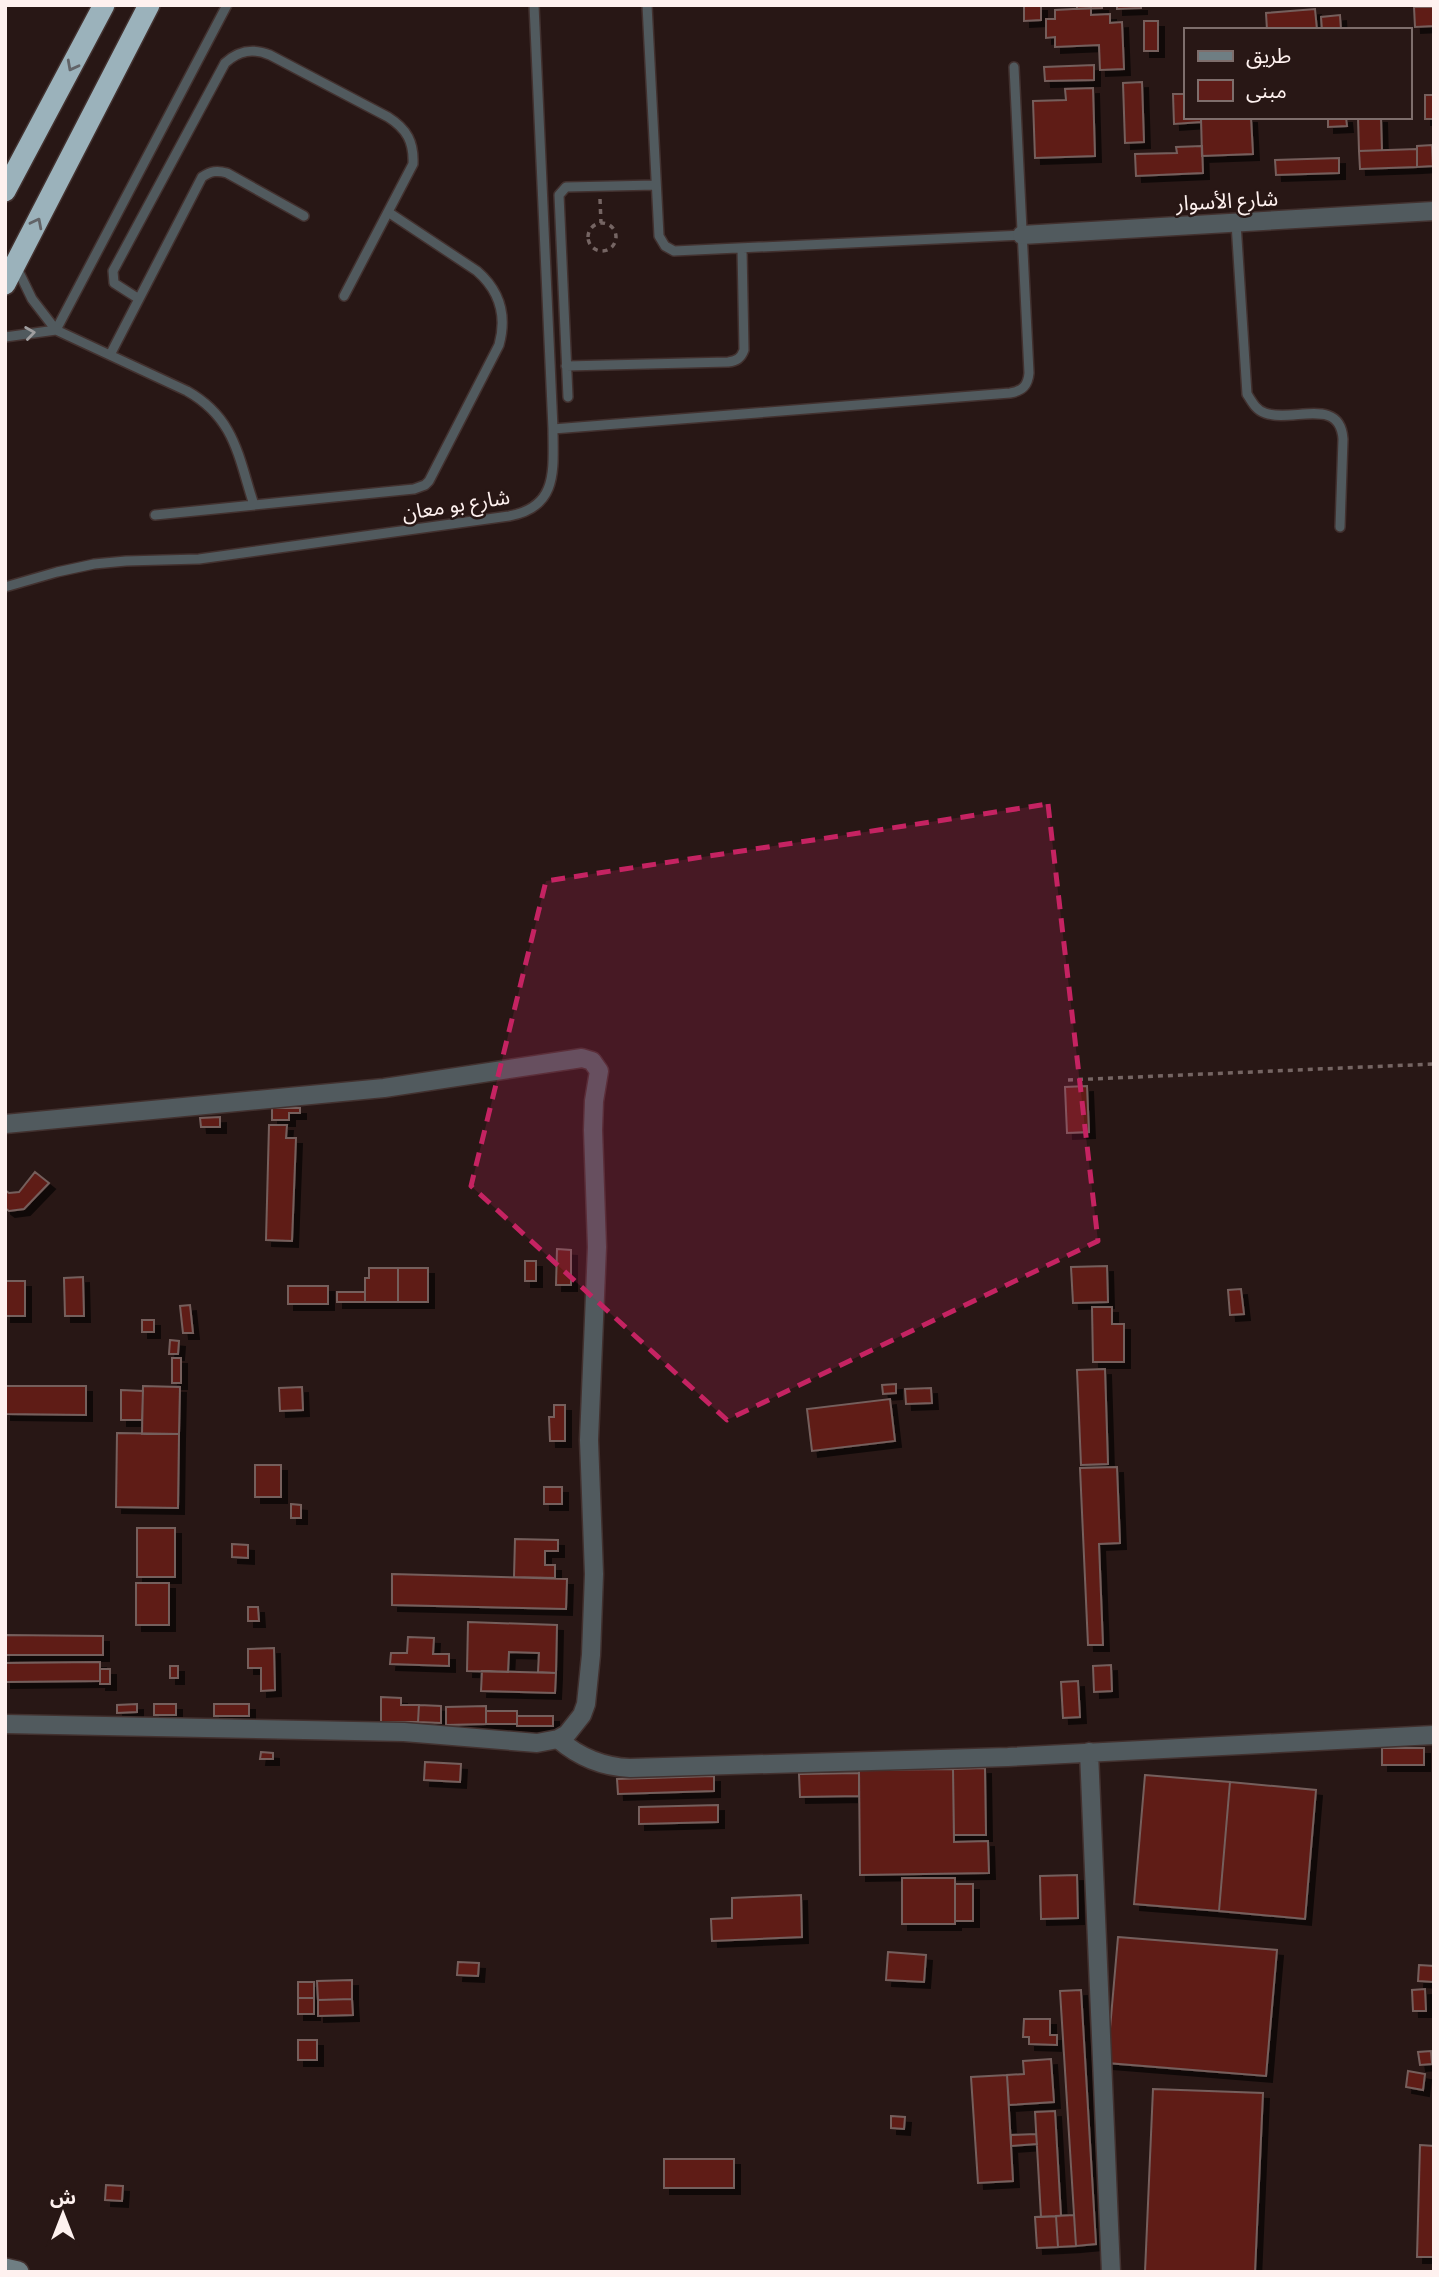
<svg xmlns="http://www.w3.org/2000/svg" width="1439" height="2277" font-family="Karla,'Noto Sans Arabic',sans-serif">
<defs>
<filter id="shadow"><feDropShadow dx="6" dy="6" stdDeviation="0" flood-color="#0009"/></filter>
</defs>
<rect width="100%" height="100%" fill="#281715"/>
<path fill="#5f1c18" stroke="#755f5c" stroke-width="2" filter="url(#shadow)" d="M1024,5H1041V20L1024,21Z
M1077,5H1102V8L1077,9Z
M1117,5H1141V8L1117,9Z
M1414,7H1434V26L1415,27Z
M1091,8V15L1110,14V23L1122,22L1124,69L1100,70L1099,45L1055,47V37L1046,38V19H1055V10Z
M1315,9L1317,30H1267L1266,13Z
M1340,15L1341,30H1322L1321,17Z
M1144,21H1158V51H1144Z
M1094,65V80L1045,81L1044,67Z
M1142,82L1144,142L1125,143L1123,83Z
M1093,88L1095,156L1035,158L1033,101L1066,100L1065,89Z
M1173,94H1185V117H1201V122L1174,124Z
M1425,95H1434V119H1425Z
M1201,117H1251L1253,154L1202,156Z
M1328,117H1346L1347,126L1328,127Z
M1358,117H1381L1382,151H1359Z
M1432,145L1433,166L1417,167V146Z
M1202,146L1203,173L1136,176L1135,154L1177,153L1176,147Z
M1417,149V167L1360,169L1359,151Z
M1339,158V173L1276,175L1275,160Z
M1087,1086L1089,1132L1067,1133L1065,1087Z
M272,1108H300V1113H289V1120H272Z
M220,1117V1127H201L200,1118Z
M269,1125H287L286,1138H296L292,1241L266,1240Z
M35,1172L49,1183L24,1209L9,1211L5,1208V1190L9,1193L19,1192Z
M557,1249L571,1250V1285H556Z
M525,1261H536V1281H525Z
M1107,1266L1108,1302L1073,1303L1071,1267Z
M369,1268H398V1302H365V1278H369Z
M398,1268H428V1302H398Z
M83,1277L84,1316H65L64,1278Z
M5,1281H25V1316H5Z
M288,1286H328V1304H288Z
M1241,1289L1244,1314L1230,1315L1228,1290Z
M337,1292H365V1302H337Z
M190,1305L193,1333H183L180,1306Z
M1092,1307H1112V1324H1124V1362H1093Z
M142,1320H154V1332H142Z
M170,1340L179,1341L178,1354H169Z
M172,1358H181V1383H172Z
M1105,1369L1108,1464L1081,1465L1077,1370Z
M896,1384V1393L883,1394L882,1385Z
M5,1386H86V1415L5,1414Z
M143,1386L180,1387L179,1434H142Z
M302,1387L303,1410L280,1411L279,1388Z
M931,1388L932,1403L906,1404L905,1389Z
M121,1390L143,1391L142,1420H121Z
M890,1399L895,1441L812,1451L807,1409Z
M554,1405H565V1441H550L549,1417H554Z
M117,1433L179,1434L178,1508L116,1507Z
M255,1465H281V1497H255Z
M1117,1467L1120,1543L1099,1544L1103,1645H1088L1080,1468Z
M544,1487H562V1504H544Z
M291,1504L301,1505V1518H291Z
M137,1528H175V1577H137Z
M515,1539L558,1540V1551H545V1565H555V1578L514,1577Z
M232,1544L248,1545V1558L232,1557Z
M392,1574L567,1579L566,1609L392,1605Z
M136,1583H169V1625H136Z
M248,1607H258L259,1621H248Z
M468,1622L557,1625L556,1673L538,1672L539,1653L509,1652L508,1672L467,1671Z
M5,1635L103,1636V1655H5Z
M408,1637L434,1638L433,1654H449V1666L390,1664L391,1653H407Z
M274,1648L275,1690L261,1691V1668H248V1649Z
M100,1662V1681L5,1682V1663Z
M1111,1665L1112,1691L1094,1692L1093,1666Z
M170,1666H178V1678H170Z
M100,1669H110V1684H100Z
M482,1671L556,1673L555,1693L481,1691Z
M1078,1681L1080,1717L1063,1718L1061,1682Z
M381,1697L401,1698V1705H419L418,1722H381Z
M137,1704V1712L117,1713V1705Z
M154,1704H176V1715H154Z
M214,1704H249V1716H214Z
M419,1705L441,1706V1723L418,1722Z
M486,1706V1724L446,1725V1707Z
M486,1711H517V1724H486Z
M517,1716H553V1726H517Z
M1382,1748H1424V1765H1382Z
M261,1752L273,1753V1759H260Z
M425,1762L461,1764L460,1782L424,1780Z
M985,1768L986,1835H954L953,1769Z
M953,1769L954,1842L988,1841L989,1873L860,1875L859,1770Z
M859,1773V1796L800,1797L799,1774Z
M1145,1775L1230,1782L1219,1911L1134,1904Z
M714,1776V1791L618,1794L617,1779Z
M1230,1782L1316,1790L1305,1919L1219,1911Z
M718,1805V1822L639,1824V1807Z
M1077,1875L1078,1918L1041,1919L1040,1876Z
M902,1878H955V1924H902Z
M955,1884H973V1921H955Z
M801,1895L802,1937L712,1941L711,1919L732,1918V1898Z
M1118,1937L1277,1950L1266,2076L1107,2063Z
M888,1952L926,1955L924,1982L886,1980Z
M458,1962L479,1963L478,1976L457,1975Z
M1419,1965L1434,1966V1982L1418,1981Z
M352,1980V1999L318,2000L317,1981Z
M298,1982H314V1998H298Z
M1425,1989L1426,2011H1413L1412,1990Z
M1081,1990L1096,2244L1076,2246L1060,1991Z
M298,1998H314V2014H298Z
M352,1999L353,2015L318,2016V2000Z
M1024,2019H1050V2035H1057V2045L1029,2044V2037H1023Z
M298,2040H317V2060H298Z
M1431,2051L1432,2064L1420,2065L1418,2052Z
M1051,2059L1054,2102L1009,2105L1007,2075L1024,2074L1023,2061Z
M1408,2071L1425,2074L1423,2090L1406,2087Z
M1007,2075L1013,2181L978,2183L971,2077Z
M1153,2089L1263,2093L1255,2272H1145Z
M1055,2111L1061,2216L1041,2217L1035,2112Z
M891,2116L905,2117L904,2129L891,2128Z
M1036,2134L1037,2144L1011,2146V2135Z
M1420,2145L1434,2146V2257H1417Z
M664,2159H734V2188H664Z
M106,2185L123,2186L122,2201L105,2200Z
M1074,2215L1076,2246L1058,2247L1056,2216Z
M1056,2216L1058,2247L1037,2248L1035,2217Z"/>
<g fill="none" stroke-linecap="round" stroke-linejoin="round">
<g stroke="#42312f" stroke-width="12">
<path id="lane" d="M647,5L659,236L665,246L674,251L1022,235
M1236,223L1247,394C1252,402 1256,410 1265,413C1292,423 1340,396 1343,439L1340,527
M16,266L32,299L56,330L187,391C235,418 238,456 254,505
M139,299L114,283L113,271L225,63C239,50 253,48 270,55L388,117C407,129 414,142 413,164L344,296
M56,330L227,5
M5,337L56,330
M110,355L202,177C211,171 217,170 227,173L304,216
M566,366L728,362C737,361 741,358 744,350L742,249
M568,397L559,195L566,187L656,185
M553,429L1010,393C1023,391 1028,385 1029,373L1014,67
M155,515L414,489L425,485L429,481L499,345C507,316 500,291 477,271L388,212
M5,587L57,572L94,564L126,561L199,559L509,516C559,507 553,469 553,429L534,5"/>
</g>
<g stroke="#42312f" stroke-width="21">
<path id="street" d="M1022,235L1434,211
M5,1124L384,1088L582,1058L592,1061L599,1071L594,1101L593,1130L597,1247L589,1440L594,1574L591,1655L586,1704L582,1715L567,1734L558,1739L537,1743L404,1732L5,1724
M558,1739C579,1757 602,1767 630,1768L1008,1757L1434,1735
M1089,1752L1111,2272"/>
</g>
<g stroke="#42312f" stroke-width="24">
<path id="secondary" d="M5,2269L18,2272"/>
</g>
<g stroke="#42312f" stroke-width="24">
<path id="highway" d="M5,191L104,5
M5,284L149,5"/>
</g>
<path stroke="#756563" stroke-width="3.5" stroke-dasharray="5 5" stroke-linecap="butt" d="M600,199L601,223
M588 237a14 14 0 1 1 28 0a14 14 0 1 1-28 0Z
M1068,1080L1434,1064"/>
<use href="#lane" stroke="#515a5e" stroke-width="9"/>
<use href="#street" stroke="#515a5e" stroke-width="18"/>
<use href="#secondary" stroke="#6f7e83" stroke-width="21"/>
<use href="#highway" stroke="#9bb2bb" stroke-width="21"/>
</g>
<defs><path id="oneway-chevron" d="M-2-3.5L2.5 0L-2 3.5" fill="none" stroke-width="1.6" stroke-linecap="round" stroke-linejoin="round" transform="scale(1.75)"/></defs>
<g stroke="#626468">
<use href="#oneway-chevron" transform="translate(72 66) rotate(118)"/>
<use href="#oneway-chevron" transform="translate(37 223) rotate(-63)"/>
</g>
<use stroke="#9f9e9f" href="#oneway-chevron" transform="translate(30 333) rotate(-8)"/>
<path fill="#c52362" fill-opacity="0.2" stroke="#c52362" stroke-width="5" stroke-dasharray="14 9" stroke-linejoin="round" d="M1048,804L1098,1241L727,1420L471,1186L546,881Z"/>
<g text-anchor="middle" stroke-width="5" stroke-linejoin="round" paint-order="stroke">
<g font-size="21" fill="#fef1ef" stroke="#281715">
<text transform="translate(1227 201) rotate(-3)" y="7">شارع الأسوار</text>
<text transform="translate(456 505) rotate(-9)" y="7">شارع بو معان</text>
</g>
</g>
<rect width="1439" height="2277" fill="none" stroke="#fef1ef" stroke-width="14"/>
<rect x="1184" y="28" width="228" height="91" fill="#281715" stroke="#7e6e6c" stroke-width="2"/>
<rect x="1198" y="51" width="35" height="10" fill="#6f7e83" stroke="#7e6e6c" stroke-width="2"/>
<text x="1246" y="63" font-size="21" fill="#fef1ef">طريق</text>
<rect x="1198" y="80" width="35" height="21" fill="#5f1c18" stroke="#7e6e6c" stroke-width="2"/>
<text x="1246" y="98" font-size="21" fill="#fef1ef">مبنى</text>
<g transform="translate(63 2214)" stroke="#281715" stroke-width="5" paint-order="stroke">
<path d="M0-5L12 26L0 18L-12 26Z" fill="#fef1ef"/>
<text y="-10" font-size="19" font-weight="bold" text-anchor="middle" fill="#fef1ef">ش</text>
</g>
</svg>
